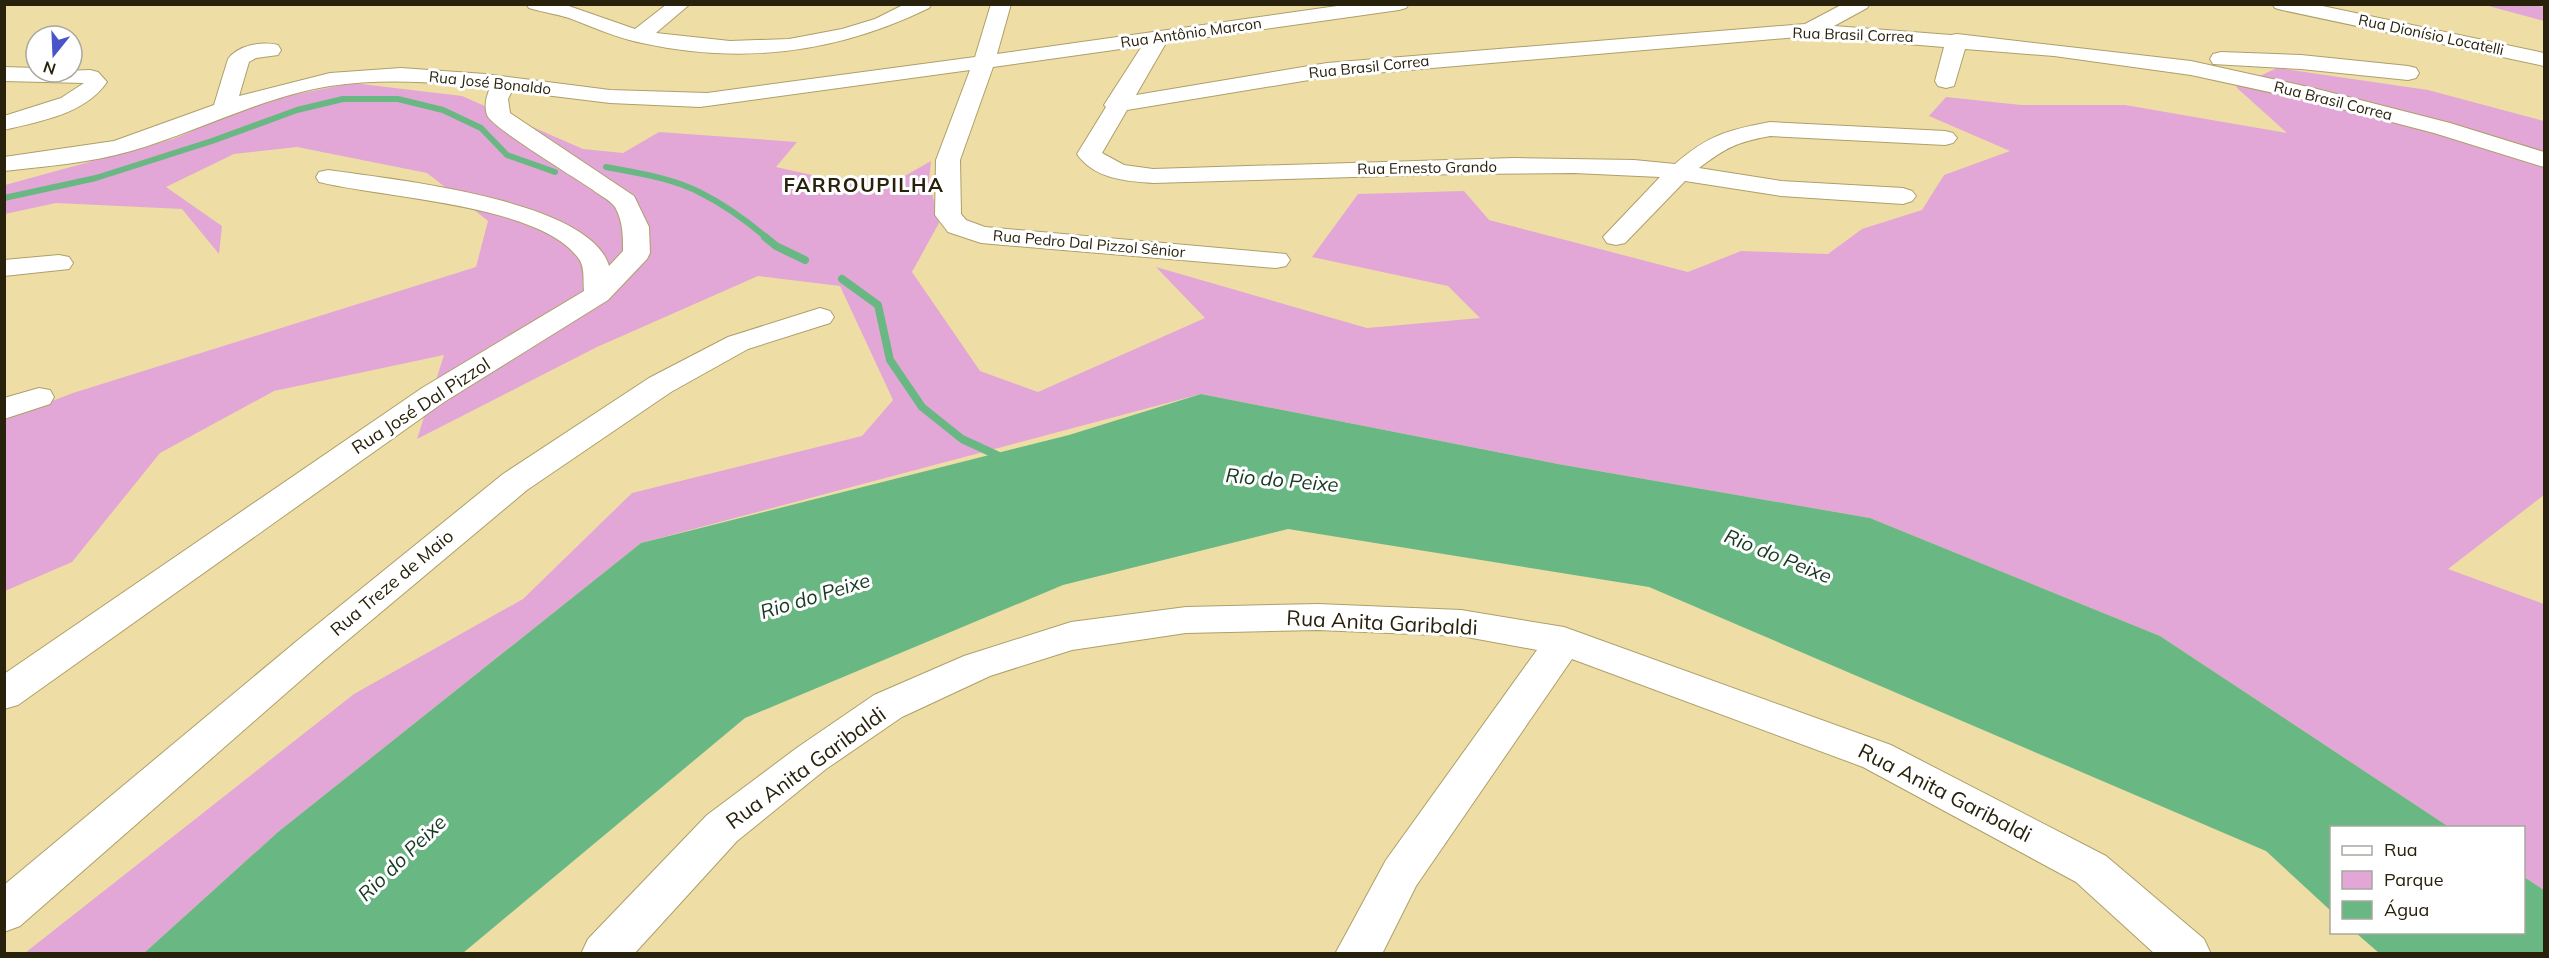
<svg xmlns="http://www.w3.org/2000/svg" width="2549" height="958" font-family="Mulish,sans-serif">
<rect width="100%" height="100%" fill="#eedea6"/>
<path fill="#e2a7d6" d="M2485,5H2534L2544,7V21Z
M2277,68L2428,90L2544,121V495L2448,569L2544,604V890L2524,877V828L2449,827L2160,636L1870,518L1558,464L1201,394L641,543L278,832L144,953H25L354,694L523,599L632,493L862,436L893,400L840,286L758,276L597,347L417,439L444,355L274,391L160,453L72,562L5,591V419L73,393L476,267L488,221L427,173L297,147L234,154L166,187L222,226L219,254L182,209L56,203L5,214V185L173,139L267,100L353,83L462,96L583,149L623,153L659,132L797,142L776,167L880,190L931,161L929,180L939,223L912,272L980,371L1038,392L1205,318L1156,267L1367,328L1480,318L1448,286L1312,257L1358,194L1464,191L1489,220L1688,272L1741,251L1828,254L1862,229L1922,210L1944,175L2010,151L1929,116L1946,97L2021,105H2125L2287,133L2236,87Z"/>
<path fill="#69b884" d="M1201,394L1558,464L1870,518L2160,636L2449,827L2332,828L2331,911L2266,851L1649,587L1288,529L1063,585L745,718L463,953H144L278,832L641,543L1069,435Z
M2524,877L2544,890V953H2379L2356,933L2524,932Z"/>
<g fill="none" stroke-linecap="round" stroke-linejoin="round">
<path stroke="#69b884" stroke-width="6" d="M606,167C637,173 673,178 701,193C725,205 747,221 767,238
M4,198L96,178L212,141L297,110L343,99H398L443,110L481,128L507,155L555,172"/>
<path stroke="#69b884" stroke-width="8" d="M765,237L776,246L805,260
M842,279L878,305L890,360L922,407L962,439L1003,458"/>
<g stroke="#ae9f69" stroke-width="2">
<path id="minor" d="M526,4H563L635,29L667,4H690L656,33L730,41L789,39L842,29L875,19L905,4H932L929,8C837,53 742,65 642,43C616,38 593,27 569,18C556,14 542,12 529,8Z
M991,4H1011L997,54L1351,4H1409L1406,8L1399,10L1166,43L1136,95L1327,63L1805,24L1843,4H1870L1867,8L1834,26L1951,35L1957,34L2191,61L2317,89L2450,123L2544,152V167L2434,133L2315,102L2191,75L2054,56L1965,49L1954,86L1946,88L1938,86L1935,81L1944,47L1809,36L1327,77L1127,110L1102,153L1124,165L1153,169L1514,158L1634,160L1675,164C1708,135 1728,130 1770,122L1945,131L1953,133L1957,138L1953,143L1945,145L1770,136C1737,142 1725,148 1699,168L1781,181L1903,188L1912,191L1916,196L1912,201L1903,204L1781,196L1685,181L1625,243L1616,245L1607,243L1603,237L1660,177L1574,173L1454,174L1153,183C1126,181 1094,179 1077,154L1106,107L1104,105L1142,46L993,67L960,160L961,214L966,220L985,227L1286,254L1290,260L1286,266L1276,268L981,243L948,232L935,215L936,160L970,70L700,107L610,103L512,91L508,99L510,113L634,196L649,227L650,253L647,259L608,300L444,402L18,705L4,709V674L422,388L584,291C583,281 585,267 579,259C541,204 382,198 319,182L316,177L319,172L328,170C389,179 590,199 609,266L623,251C623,236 623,221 615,207C610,200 599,195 593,190C576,178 491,127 487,115C484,106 486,97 490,88C438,82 383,78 330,86C261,97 198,132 131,151C90,163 47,166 4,171V157L114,141L214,105L228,59C238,45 262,41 278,45L281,50L278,55L256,58L249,62L239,96L330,73L401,68L485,74L610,90L707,93L975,57Z
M2272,4H2313L2544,53V66L2282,10L2275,8Z
M2221,52L2301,55L2408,66L2416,68L2419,73L2416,78L2408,80L2301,69L2213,64L2210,59L2213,54Z
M4,67L36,68V72L90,70L98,72L107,82C85,114 41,121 4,130V116L61,98L84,83L4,81Z
M59,255L69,257L73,263L69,269L4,276V260Z
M820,308L830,311L834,317L830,323L748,349L671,392L527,490L324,660L20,926L4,932V885L298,640L503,474L649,378L728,337Z
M39,388L50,390L54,397L50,404L4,419V398Z
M1318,604L1461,610L1564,627L1891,745L2106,856L2204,939L2211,954H2155L2076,882L1863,767L1572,659L1416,886L1382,954H1335L1386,860L1537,650L1461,636L1318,630L1186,633L1072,650L990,676L902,717L826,769L737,841L634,954H581L588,939L707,815L798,747L874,695L964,656L1071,622L1186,607Z"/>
</g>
<use href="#minor" fill="#fff" fill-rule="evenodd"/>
</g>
<g text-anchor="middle" stroke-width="6" stroke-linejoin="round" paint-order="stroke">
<g font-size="15" fill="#28220c" stroke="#fff">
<text transform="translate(1191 33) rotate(-8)" y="5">Rua Antônio Marcon</text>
<text transform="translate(1853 35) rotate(2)" y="5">Rua Brasil Correa</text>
<text transform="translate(2431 35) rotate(12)" y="5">Rua Dionísio Locatelli</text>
<text transform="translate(1369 67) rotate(-6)" y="5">Rua Brasil Correa</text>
<text transform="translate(490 83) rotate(6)" y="5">Rua José Bonaldo</text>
<text transform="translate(2333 101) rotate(14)" y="5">Rua Brasil Correa</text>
<text transform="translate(1427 168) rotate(-1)" y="5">Rua Ernesto Grando</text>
<text transform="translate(1089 244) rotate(5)" y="5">Rua Pedro Dal Pizzol Sênior</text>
</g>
<g font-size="18" fill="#28220c" stroke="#fff">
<text transform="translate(421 406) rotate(-33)" y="6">Rua José Dal Pizzol</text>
<text transform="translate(392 583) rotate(-40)" y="6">Rua Treze de Maio</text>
</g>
<g font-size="20" font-weight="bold" letter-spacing="1.5" fill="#28220c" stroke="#fff">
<text x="864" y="192">FARROUPILHA</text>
</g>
<g font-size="20" font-style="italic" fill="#153822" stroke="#fff">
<text transform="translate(1282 480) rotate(5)" y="7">Rio do Peixe</text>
<text transform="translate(1778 556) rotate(22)" y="7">Rio do Peixe</text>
<text transform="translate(815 596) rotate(-17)" y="7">Rio do Peixe</text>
<text transform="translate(402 858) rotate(-44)" y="7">Rio do Peixe</text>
</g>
<g font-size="21" fill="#28220c" stroke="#fff">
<text transform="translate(1382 623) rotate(3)" y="7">Rua Anita Garibaldi</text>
<text transform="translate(806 768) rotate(-36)" y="7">Rua Anita Garibaldi</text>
<text transform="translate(1945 793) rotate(27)" y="7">Rua Anita Garibaldi</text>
</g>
</g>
<rect width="2549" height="958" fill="none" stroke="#28220c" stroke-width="12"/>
<rect x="2330" y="826" width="195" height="108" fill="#ffffff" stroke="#a9a79e" stroke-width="1.5"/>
<rect x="2342" y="846" width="30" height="9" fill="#ffffff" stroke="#a9a79e" stroke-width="1.5"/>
<text x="2384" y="856" font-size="18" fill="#28220c">Rua</text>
<rect x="2342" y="871" width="30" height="18" fill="#e2a7d6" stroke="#a9a79e" stroke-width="1.5"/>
<text x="2384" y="886" font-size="18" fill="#28220c">Parque</text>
<rect x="2342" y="901" width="30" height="18" fill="#69b884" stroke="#a9a79e" stroke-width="1.5"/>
<text x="2384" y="916" font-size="18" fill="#28220c">Água</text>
<g transform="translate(54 54) rotate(198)"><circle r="28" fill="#ffffff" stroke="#a9a79e" stroke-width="1.5"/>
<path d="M0-4.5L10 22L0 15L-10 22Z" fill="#4954ca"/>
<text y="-9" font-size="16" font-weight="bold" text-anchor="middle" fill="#28220c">N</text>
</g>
</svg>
